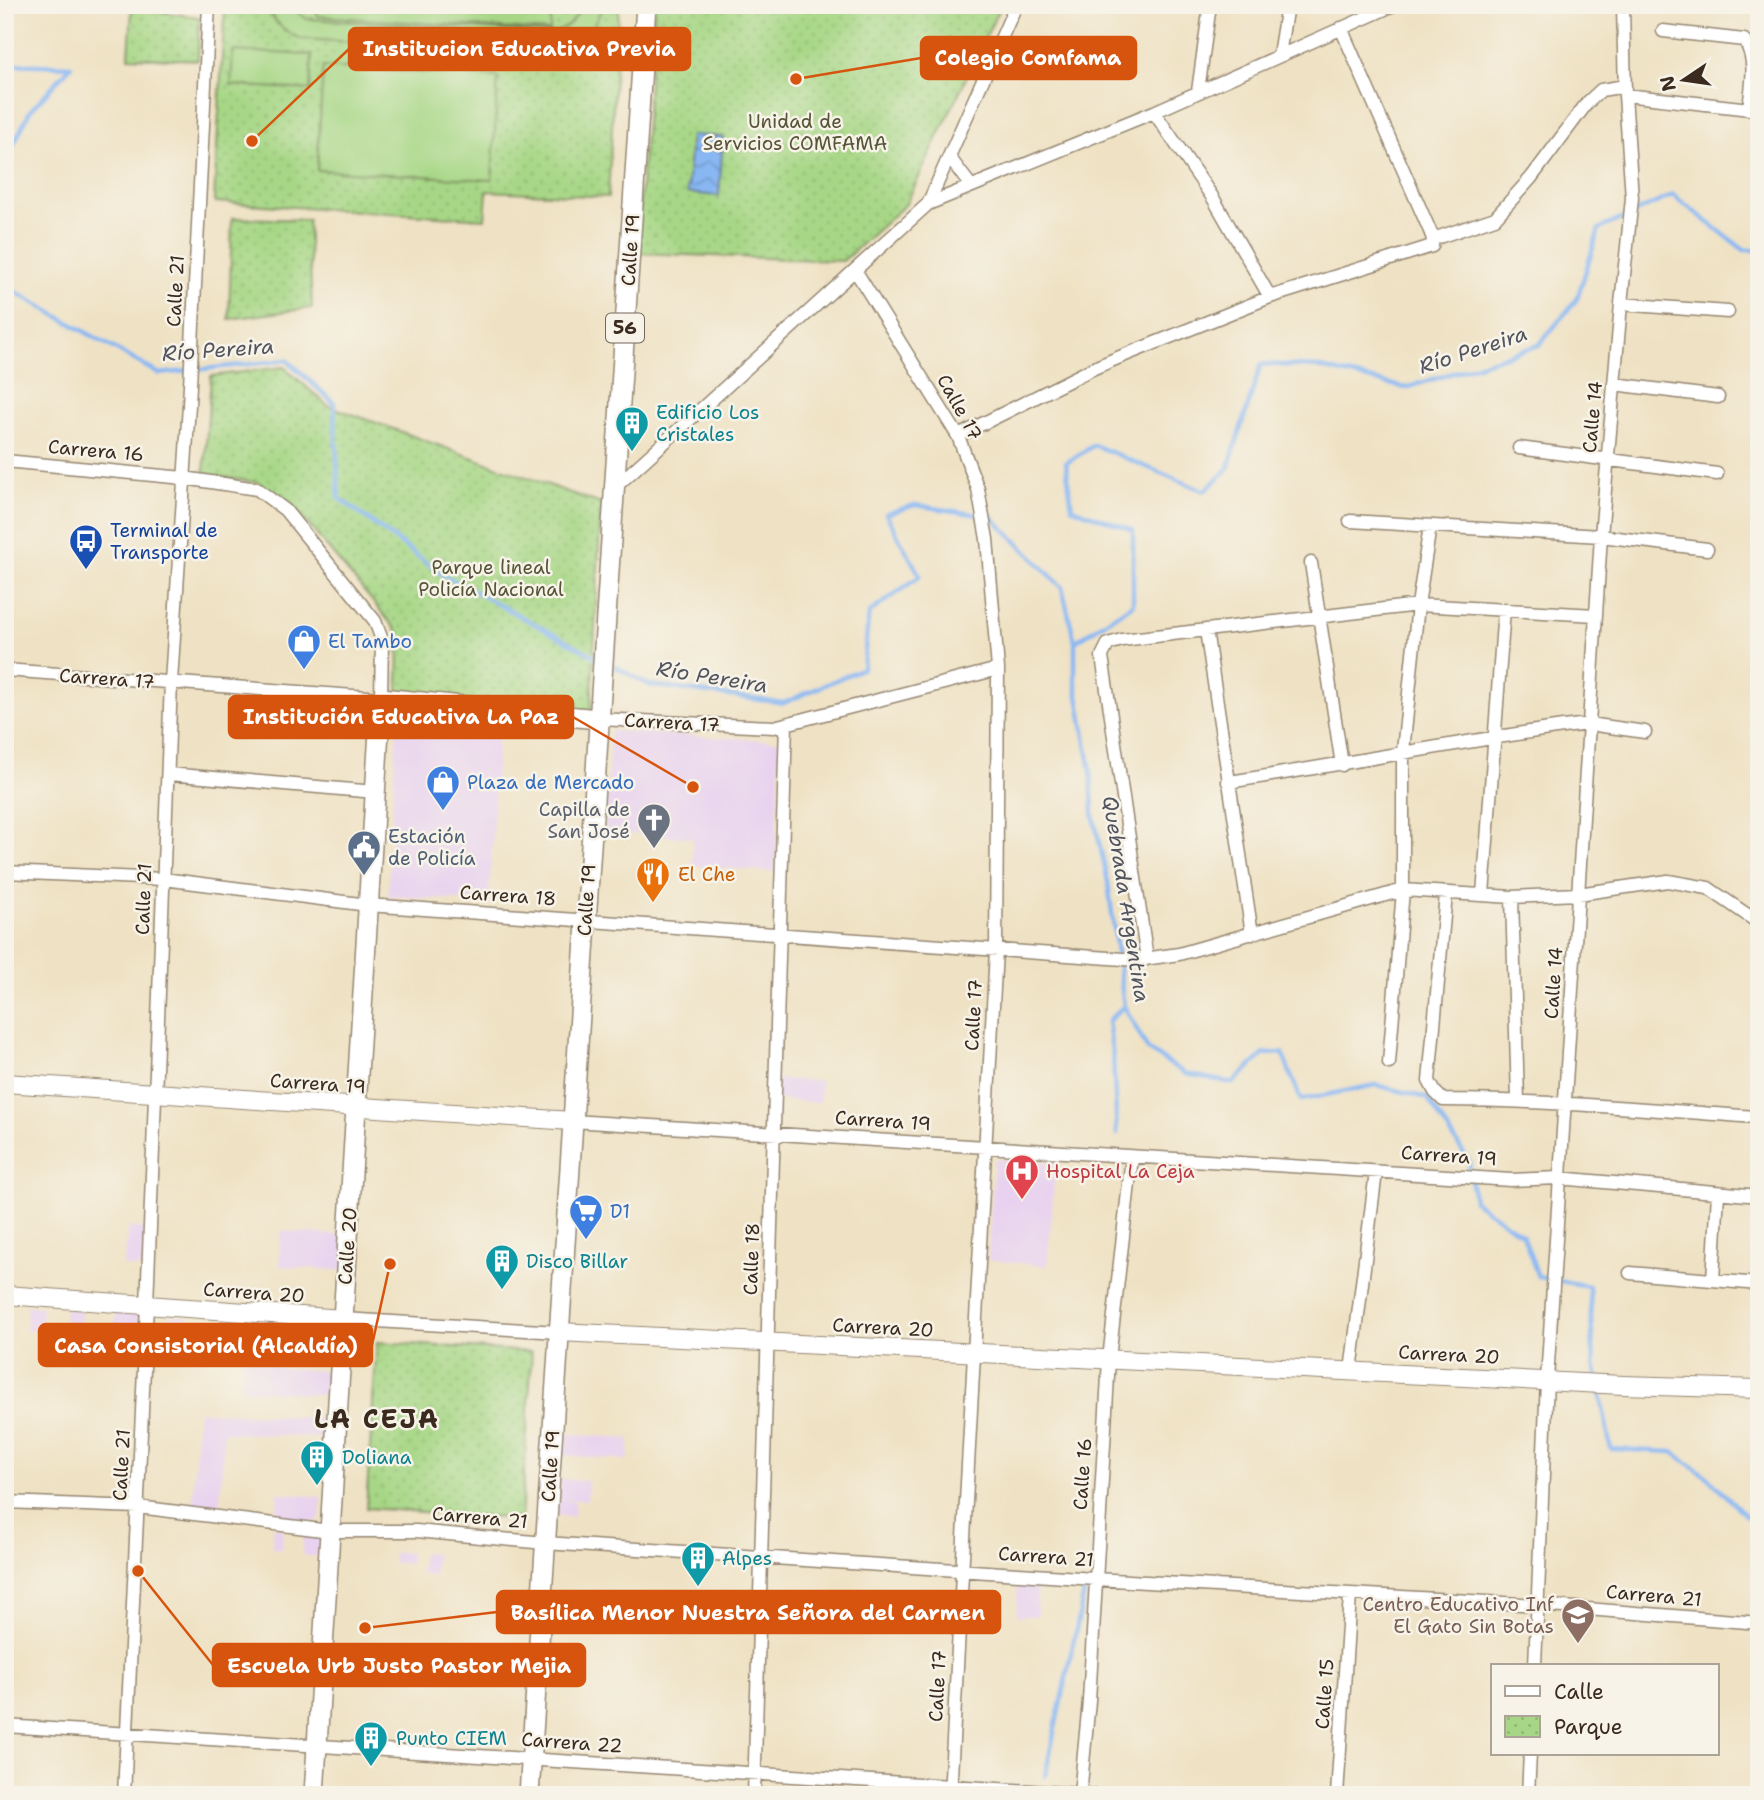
<svg xmlns="http://www.w3.org/2000/svg" width="1764" height="1800" font-family="'Shantell Sans',sans-serif">
<defs>
<pattern id="park-dots" width="8" height="8" patternUnits="userSpaceOnUse" patternTransform="scale(1.75)"><rect width="8" height="8" fill="#a7d786"/><path d="M2 2h.1M6 6h.1" fill="none" stroke="#91b973" stroke-width="1.8" stroke-linecap="round"/></pattern>
<pattern id="water-waves" width="16" height="10" patternUnits="userSpaceOnUse" patternTransform="scale(1.75)"><rect width="16" height="10" fill="#88b7f3"/><path d="M0 5q4-4 8 0t8 0" fill="none" stroke="#7095c4"/></pattern>
</defs>
<rect width="100%" height="100%" fill="#f7f3e8"/>
<filter id="ink" filterUnits="userSpaceOnUse"><feTurbulence type="fractalNoise" baseFrequency=".0143" numOctaves="2"/><feDisplacementMap in="SourceGraphic" scale="14" xChannelSelector="R" yChannelSelector="G"/><feConvolveMatrix kernelMatrix="1 2 1 2 8 2 1 2 1" color-interpolation-filters="sRGB"/></filter>
<filter id="wash" filterUnits="userSpaceOnUse"><feTurbulence type="fractalNoise" baseFrequency=".00686" numOctaves="4" result="noise"/><feDisplacementMap in="SourceGraphic" scale="28" xChannelSelector="R" yChannelSelector="G"/><feGaussianBlur stdDeviation="1.57" result="paint"/><feColorMatrix in="noise" values="0 0 0 0 0 0 0 0 0 0 0 0 0 0 0 0 0 1.4 0 .05"/><feComposite in="paint" operator="in"/></filter>
<g filter="url(#wash)">
<rect width="100%" height="100%" fill="#efe2c4"/>
<path fill="#e8d2ef" d="M397,721L498,727L489,902L388,896Z
M610,731L780,741L775,872L692,866L693,838L605,832Z
M776,1079L821,1081L819,1103L775,1099Z
M994,1159L1056,1162L1047,1266L988,1260Z
M129,1227L146,1229L142,1268L123,1266Z
M281,1231L353,1236L350,1271L279,1266Z
M27,1306L42,1307L41,1331L26,1330Z
M65,1309L81,1310L79,1338L63,1337Z
M116,1310L141,1313L138,1349L112,1347Z
M169,1315L188,1316L186,1346L167,1345Z
M245,1318L294,1319L292,1343L279,1344L278,1368L340,1372L338,1396L242,1389Z
M198,1411L329,1419L328,1438L224,1432L219,1516L192,1514Z
M562,1433L630,1439L628,1460L561,1455Z
M559,1479L588,1481L587,1500L562,1499L575,1501L574,1517L557,1516Z
M278,1493L322,1497L320,1518L315,1522L276,1519Z
M273,1528H283L282,1549H272Z
M304,1532L334,1535L332,1558L302,1555Z
M393,1552L410,1553V1564L393,1563Z
M422,1553L436,1554L434,1576L420,1574Z
M1017,1585H1037V1616H1017Z"/>
<path fill="url(#park-dots)" stroke="#718052" stroke-width="2" d="M225,5H619L608,197L487,191L485,219L214,202Z
M655,5H1001L906,204L843,261L636,253Z
M132,8L199,17L198,60L129,57Z
M232,218L308,220L312,308L229,319Z
M284,367L327,405L601,504L591,714L398,694L399,633L297,511L259,483L204,474L211,376Z
M377,1342L532,1352L521,1519L366,1508Z"/>
<path fill="#a7d786" stroke="#718052" stroke-width="2" d="M266,5H287L307,19L549,33C567,30 574,21 583,5H603C594,29 581,47 555,53L301,39C284,32 273,21 266,5Z
M317,5H551L550,31L317,16Z
M233,51L312,55L310,90L231,85Z
M323,67L498,77L492,180L317,170Z"/>
<path fill="url(#water-waves)" stroke="#627088" stroke-width="2" d="M691,135L723,137L719,196L687,193Z"/>
<g fill="none" stroke-linecap="round" stroke-linejoin="round">
<path stroke="#88b7f3" stroke-width="4.5" d="M5,64L71,66L30,111L5,162
M5,286L159,374L287,360L334,403L339,498L442,574L596,657
M1075,642V678L1091,772L1093,814L1108,882L1124,1006L1148,1050L1186,1074L1233,1083L1264,1054L1282,1053L1301,1100L1376,1085L1427,1098L1469,1161L1474,1201L1523,1235L1538,1277L1589,1286L1594,1364L1597,1379
M607,662L649,685L784,703L863,668L869,613L920,576L886,514L915,505L992,517L1062,587L1075,642L1133,604V530L1072,508L1066,463L1094,445L1204,491L1228,469L1261,364L1317,367L1406,388L1539,345L1577,299L1599,229L1673,195L1744,250H1759
M1117,1134L1113,1058L1108,1021L1124,1006
M1599,1388L1611,1449L1673,1452L1709,1478L1759,1529
M1045,1776L1085,1588"/>
</g>
</g>
<g filter="url(#ink)">
<g fill="none" stroke-linecap="round" stroke-linejoin="round">
<g stroke="#958671" stroke-width="15">
<path id="minor" d="M1663,31L1744,40C1758,60 1751,87 1749,109
M1279,55L1287,5
M1198,91L1210,5
M1625,95L1759,110
M1154,112L1213,198L1270,297
M949,157L971,186
M928,204L1016,5
M1433,239L1495,218L1531,178L1587,103L1601,90L1625,86
M855,270L958,436L978,489L987,539L998,669L996,951L950,1795
M1621,304L1728,312
M1614,384L1718,397
M958,436L1094,368L1120,357L1270,297L1432,246L1433,239L1430,231L1341,28
M1519,448L1717,474
M5,461L184,478L257,489L285,510L375,621L382,640L381,698L5,670
M615,487L928,204L1154,112L1394,5
M1350,521L1601,536L1707,549
M1311,563L1342,765
M1206,630L1252,934
M598,719L774,727L998,669
M168,774L375,792
M1228,782C1340,765 1451,743 1563,727L1589,724L1645,732
M5,872L163,879L368,905L1137,960L1179,954L1403,890L1512,897L1578,894L1668,881L1708,888L1759,923
M1446,894L1429,1081L1435,1092L1443,1100C1548,1100 1654,1110 1759,1117
M1483,895L1504,609
M1512,897L1518,1100
M1147,959L1102,656L1108,644L1122,640L1418,605L1596,615
M1389,1063L1403,890V751L1418,605L1430,526
M572,1121L1511,1180L1559,1178L1759,1196
M1630,1273L1759,1284
M1713,1280L1718,1193
M343,1319L559,1332
M1351,1371L1376,1172
M5,1502L138,1507L330,1531H416L545,1543L1095,1579L1538,1605L1759,1623
M1535,1665L1547,1380L1601,536L1621,304L1632,198L1625,95L1623,5
M5,1726L1094,1795
M124,1795L147,1305L171,682L189,405L209,5
M754,1795L786,724
M1080,1795L1089,1701L1109,1359L1132,1157
M1337,1795L1350,1595
M1528,1795L1530,1753"/>
</g>
<g stroke="#958671" stroke-width="20">
<path id="secondary" d="M5,1083L572,1121
M5,1295L343,1319
M559,1332L1623,1385L1759,1389"/>
</g>
<g stroke="#958671" stroke-width="22">
<path id="primary" d="M314,1795L381,698L598,719
M529,1795L646,5"/>
</g>
<use href="#minor" stroke="#fff" stroke-width="12"/>
<use href="#secondary" stroke="#fff" stroke-width="18"/>
<use href="#primary" stroke="#fff" stroke-width="19"/>
</g>
</g>
<defs>
<g id="building-pin" transform="scale(1.75)"><path d="M0 17L-7.5 6A9.5 9.5 0 1 1 7.5 6Z" fill="#0f9aa8" stroke="#f7f3e8"/><path d="M-4-6H4V6H1V3H-1V6H-4ZM-2.5-4.3h1.7v1.8h-1.7ZM.8-4.3h1.7v1.8H.8ZM-2.5-1h1.7V.8h-1.7ZM.8-1h1.7V.8H.8Z" fill="#fff"/></g>
<g id="bus-pin" transform="scale(1.75)"><path d="M0 17L-7.5 6A9.5 9.5 0 1 1 7.5 6Z" fill="#1a4fb4" stroke="#f7f3e8"/><path d="M-5-6H5V4H4V6H2V4H-2V6H-4V4H-5ZM-3.5-4V0h7V-4ZM-3.5 1.2v1.5H-2V1.2ZM2 1.2v1.5H3.5V1.2Z" fill="#fff"/></g>
<g id="shop-pin" transform="scale(1.75)"><path d="M0 17L-7.5 6A9.5 9.5 0 1 1 7.5 6Z" fill="#3f7fe0" stroke="#f7f3e8"/><path d="M-5-2.5h2.3a2.7 3.5 0 0 1 5.4 0H5L5.5 6h-11ZM-1.5-2.5h3a1.5 2.3 0 0 0-3 0Z" fill="#fff"/></g>
<g id="church-pin" transform="scale(1.75)"><path d="M0 17L-7.5 6A9.5 9.5 0 1 1 7.5 6Z" fill="#6b7280" stroke="#f7f3e8"/><path d="M-1.2-6h2.4v3.5h3.3v2.4h-3.3V6h-2.4V-.1h-3.3v-2.4h3.3Z" fill="#fff"/></g>
<g id="civic-pin" transform="scale(1.75)"><path d="M0 17L-7.5 6A9.5 9.5 0 1 1 7.5 6Z" fill="#5c6f8a" stroke="#f7f3e8"/><path d="M-.6-6.5H3V-4.5H.6V-3L4-1V1h2V6H-6V1h2V-1L-.6-3ZM-1.2 2.5V6h2.4V2.5Z" fill="#fff"/></g>
<g id="restaurant-pin" transform="scale(1.75)"><path d="M0 17L-7.5 6A9.5 9.5 0 1 1 7.5 6Z" fill="#e8710a" stroke="#f7f3e8"/><path d="M-5-6h1v4h1v-4h1v4h1v-4h1v5L-1.5 .5V6h-2V.5L-5-1ZM5-6V6H3V1.5H1.5Q1.5-4 5-6Z" fill="#fff"/></g>
<g id="hospital-pin" transform="scale(1.75)"><path d="M0 17L-7.5 6A9.5 9.5 0 1 1 7.5 6Z" fill="#e0444e" stroke="#f7f3e8"/><path d="M-5-5h3v3.5h4V-5h3V5h-3V1.5h-4V5h-3Z" fill="#fff"/></g>
<g id="supermarket-pin" transform="scale(1.75)"><path d="M0 17L-7.5 6A9.5 9.5 0 1 1 7.5 6Z" fill="#3f7fe0" stroke="#f7f3e8"/><path d="M-6-5.5h2.5l.6 2H6L4.5 2H-2.5L-4.4-4H-6ZM-1.5 3.2a1.3 1.3 0 1 0 .1 0ZM3 3.2a1.3 1.3 0 1 0 .1 0Z" fill="#fff"/></g>
<g id="school-pin" transform="scale(1.75)"><path d="M0 17L-7.5 6A9.5 9.5 0 1 1 7.5 6Z" fill="#8d6e63" stroke="#f7f3e8"/><path d="M0-5L7-2L0 1L-7-2ZM-4 1L0 2.5L4 1V4Q0 6-4 4Z" fill="#fff"/></g>
</defs>
<g fill-rule="evenodd">
<use href="#building-pin" x="632" y="423"/>
<use href="#bus-pin" x="86" y="541"/>
<use href="#shop-pin" x="304" y="641"/>
<use href="#shop-pin" x="443" y="782"/>
<use href="#church-pin" x="654" y="820"/>
<use href="#civic-pin" x="364" y="847"/>
<use href="#restaurant-pin" x="653" y="874"/>
<use href="#hospital-pin" x="1022" y="1171"/>
<use href="#supermarket-pin" x="586" y="1211"/>
<use href="#building-pin" x="502" y="1261"/>
<use href="#building-pin" x="317" y="1457"/>
<use href="#building-pin" x="698" y="1558"/>
<use href="#school-pin" x="1578" y="1615"/>
<use href="#building-pin" x="371" y="1738"/>
</g>
<g text-anchor="middle" stroke-width="5" stroke-linejoin="round" paint-order="stroke">
<rect fill="#f7f3e8" stroke="#73665b" stroke-width="2" x="606" y="313.5" width="38" height="29" rx="5"/>
<g font-size="18" font-weight="bold" fill="#3b2a1e">
<text x="625" y="334">56</text>
</g>
<g font-size="19" fill="#565538" stroke="#f7f3e8">
<text x="795" y="128">Unidad de<tspan x="795" dy="22">Servicios COMFAMA</tspan></text>
<text x="491" y="574">Parque lineal<tspan x="491" dy="22">Policía Nacional</tspan></text>
</g>
<g font-size="19" fill="#3b2a1e" stroke="#f7f3e8">
<text transform="translate(630 250) rotate(-86)" y="7">Calle 19</text>
<text transform="translate(175 291) rotate(-87)" y="7">Calle 21</text>
<text transform="translate(960 407) rotate(61)" y="7">Calle 17</text>
<text transform="translate(1592 417) rotate(-85)" y="7">Calle 14</text>
<text transform="translate(96 450) rotate(5)" y="7">Carrera 16</text>
<text transform="translate(107 678) rotate(4)" y="7">Carrera 17</text>
<text transform="translate(672 722) rotate(3)" y="7">Carrera 17</text>
<text transform="translate(508 895) rotate(4)" y="7">Carrera 18</text>
<text transform="translate(143 899) rotate(-88)" y="7">Calle 21</text>
<text transform="translate(586 900) rotate(-86)" y="7">Calle 19</text>
<text transform="translate(1553 983) rotate(-86)" y="7">Calle 14</text>
<text transform="translate(973 1015) rotate(-87)" y="7">Calle 17</text>
<text transform="translate(318 1083) rotate(4)" y="7">Carrera 19</text>
<text transform="translate(883 1120) rotate(4)" y="7">Carrera 19</text>
<text transform="translate(1449 1155) rotate(4)" y="7">Carrera 19</text>
<text transform="translate(347 1246) rotate(-86)" y="7">Calle 20</text>
<text transform="translate(751 1259) rotate(-88)" y="7">Calle 18</text>
<text transform="translate(254 1292) rotate(4)" y="7">Carrera 20</text>
<text transform="translate(883 1327) rotate(3)" y="7">Carrera 20</text>
<text transform="translate(1449 1354) rotate(3)" y="7">Carrera 20</text>
<text transform="translate(121 1465) rotate(-87)" y="7">Calle 21</text>
<text transform="translate(550 1466) rotate(-86)" y="7">Calle 19</text>
<text transform="translate(1082 1474) rotate(-86)" y="7">Calle 16</text>
<text transform="translate(480 1517) rotate(5)" y="7">Carrera 21</text>
<text transform="translate(1046 1556) rotate(4)" y="7">Carrera 21</text>
<text transform="translate(1654 1595) rotate(5)" y="7">Carrera 21</text>
<text transform="translate(937 1686) rotate(-87)" y="7">Calle 17</text>
<text transform="translate(1324 1694) rotate(-86)" y="7">Calle 15</text>
<text transform="translate(572 1742) rotate(4)" y="7">Carrera 22</text>
</g>
<g font-size="19" fill="#0d838f" stroke="#f7f3e8" text-anchor="start">
<text x="656" y="419">Edificio Los<tspan x="656" dy="22">Cristales</tspan></text>
<text x="526" y="1268">Disco Billar</text>
<text x="342" y="1464">Doliana</text>
<text x="722" y="1565">Alpes</text>
<text x="396" y="1745">Punto CIEM</text>
</g>
<g font-size="19" fill="#164399" stroke="#f7f3e8" text-anchor="start">
<text x="110" y="537">Terminal de<tspan x="110" dy="22">Transporte</tspan></text>
</g>
<g font-size="19" fill="#366cbe" stroke="#f7f3e8" text-anchor="start">
<text x="328" y="648">El Tambo</text>
<text x="467" y="789">Plaza de Mercado</text>
<text x="610" y="1218">D1</text>
</g>
<g font-size="19" fill="#5b616d" stroke="#f7f3e8" text-anchor="end">
<text x="630" y="816">Capilla de<tspan x="630" dy="22">San José</tspan></text>
</g>
<g font-size="19" fill="#4e5e75" stroke="#f7f3e8" text-anchor="start">
<text x="388" y="843">Estación<tspan x="388" dy="22">de Policía</tspan></text>
</g>
<g font-size="19" fill="#c56008" stroke="#f7f3e8" text-anchor="start">
<text x="678" y="881">El Che</text>
</g>
<g font-size="19" fill="#be3a42" stroke="#f7f3e8" text-anchor="start">
<text x="1046" y="1178">Hospital La Ceja</text>
</g>
<g font-size="19" fill="#785e54" stroke="#f7f3e8" text-anchor="end">
<text x="1554" y="1611">Centro Educativo Inf<tspan x="1554" dy="22">El Gato Sin Botas</tspan></text>
</g>
<g font-size="21" font-style="italic" fill="#52545e" stroke="#f7f3e8">
<text transform="translate(218 350) rotate(-4)" y="7">Río Pereira</text>
<text transform="translate(1473 350) rotate(-18)" y="7">Río Pereira</text>
<text transform="translate(712 677) rotate(9)" y="7">Río Pereira</text>
<text transform="translate(1126 899) rotate(81)" y="7">Quebrada Argentina</text>
</g>
<g font-size="26" font-weight="bold" letter-spacing="2" fill="#3b2a1e" stroke="#f7f3e8">
<text x="377" y="1428">LA CEJA</text>
</g>
</g>
<path fill="none" stroke="#d7540e" stroke-width="2.5" d="M252 141L349 49M796 79L921 58M693 787L573 717M390 1264L372 1345M365 1628L497 1612M138 1571L213 1665"/>
<g fill="#d7540e" stroke="#f7f3e8" stroke-width="2.5">
<circle cx="252" cy="141" r="7"/>
<circle cx="796" cy="79" r="7"/>
<circle cx="693" cy="787" r="7"/>
<circle cx="390" cy="1264" r="7"/>
<circle cx="365" cy="1628" r="7"/>
<circle cx="138" cy="1571" r="7"/>
</g>
<g fill="#d7540e" stroke="#d7540e" stroke-width="2.5">
<rect x="349" y="28" width="341" height="42" rx="7"/>
<rect x="921" y="37" width="215" height="42" rx="7"/>
<rect x="229" y="696" width="344" height="42" rx="7"/>
<rect x="39" y="1324" width="333" height="42" rx="7"/>
<rect x="497" y="1591" width="503" height="42" rx="7"/>
<rect x="213" y="1644" width="372" height="42" rx="7"/>
</g>
<g font-size="21" text-anchor="middle" font-weight="bold" fill="#fff">
<text x="519" y="56">Institucion Educativa Previa</text>
<text x="1028" y="65">Colegio Comfama</text>
<text x="401" y="724">Institución Educativa La Paz</text>
<text x="206" y="1353">Casa Consistorial (Alcaldía)</text>
<text x="748" y="1620">Basílica Menor Nuestra Señora del Carmen</text>
<text x="399" y="1673">Escuela Urb Justo Pastor Mejia</text>
</g>
<rect width="1764" height="1800" fill="none" stroke="#f7f3e8" stroke-width="28"/>
<rect x="1491" y="1664" width="228" height="91" fill="#f7f3e8" stroke="#aca397" stroke-width="2"/>
<rect x="1505" y="1686" width="35" height="10" fill="#ffffff" stroke="#aca397" stroke-width="2"/>
<text x="1554" y="1699" font-size="21" fill="#3b2a1e">Calle</text>
<rect x="1505" y="1716" width="35" height="21" fill="url(#park-dots)" stroke="#aca397" stroke-width="2"/>
<text x="1554" y="1734" font-size="21" fill="#3b2a1e">Parque</text>
<g transform="translate(1684 80) rotate(257)" stroke="#f7f3e8" stroke-width="5" paint-order="stroke">
<path d="M0-5L12 26L0 18L-12 26Z" fill="#3b2a1e"/>
<text y="-10" font-size="19" font-weight="bold" text-anchor="middle" fill="#3b2a1e">N</text>
</g>
</svg>
